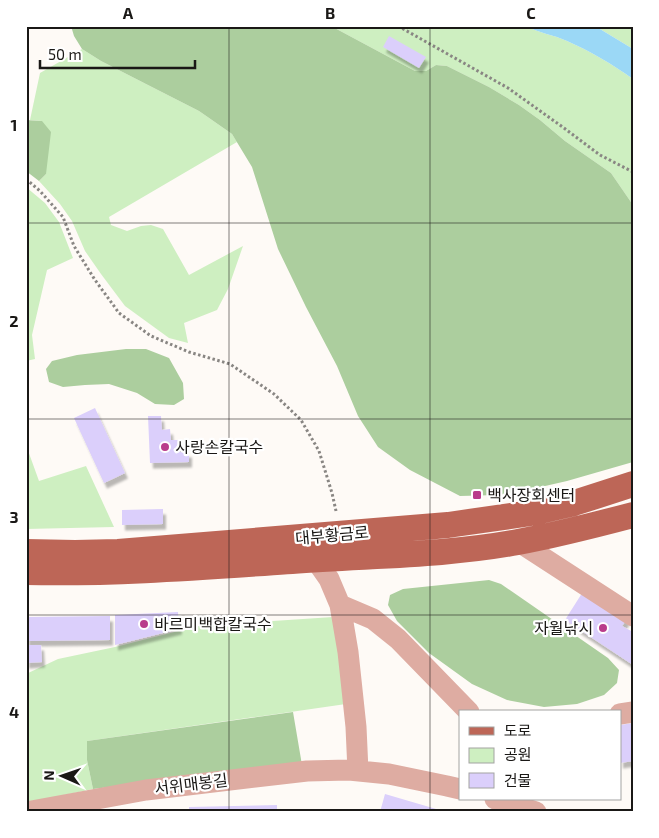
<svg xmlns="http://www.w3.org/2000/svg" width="659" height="838" font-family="'Exo 2','Noto Sans KR',sans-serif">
<defs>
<filter id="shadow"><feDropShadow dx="3" dy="5.5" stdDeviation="1" flood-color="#0004"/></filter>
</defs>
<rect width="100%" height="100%" fill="#fefaf6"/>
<path fill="#ceefc1" d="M331,26H526C539,33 554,35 567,41C590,51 612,64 633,79V205L611,173L565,141L540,120L519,105L489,87L447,66L436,65L426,71H415Z
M595,26H633V49Z
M82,49L101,61L146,84L199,111L232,134L237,142L109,217L111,225L127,231L141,226L151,225L163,229L189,275L243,246L228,289L217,310L184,323L188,343L169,338L125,306L101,274L85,251L72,221L60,204L39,181L46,174L42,121L30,120L40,73Z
M26,187L45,203L59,222L73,258L47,270L32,335L35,359L26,361Z
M26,445L39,481L86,466L114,527L26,529Z
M333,617L346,704L87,741V760L93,789L26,803V674L58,659L115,647L198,626Z"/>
<path fill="#acce9e" d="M71,26H331L415,71H426L436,65L447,66L489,87L519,105L540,120L565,141L611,173L633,205V462L567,481L532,489L498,495L460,496L410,470L378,447L358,416L337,366L306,307L278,249L252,167L232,134L199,111L146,84L101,61L82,49L74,36Z
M26,120L42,121L51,132L46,174L39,181L26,171Z
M126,349H146L169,358L183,383L184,399L174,405L155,404L137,393L109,384L85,385L63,387L49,382L46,369L52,361L77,355Z
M489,580L501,584L608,658L619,670L617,683L604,695L577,704L544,707L507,700L472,684L429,653L397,621L388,605L390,595L403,589Z
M293,712L302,765L93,789L87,760V741Z"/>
<path fill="#9bd8f6" d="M526,26H595L633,49V79C612,64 590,51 567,41C554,35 539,33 526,26Z"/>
<path fill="#dbcffb" filter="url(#shadow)" d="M389,36L426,57L419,68L383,47Z
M95,408L125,473L104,483L74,418Z
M148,416H161L162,430L170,429L171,440H180V452H189V462L150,463Z
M163,509V524L122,525V510Z
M584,590L627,619L622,626L633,632V646L631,648L633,649V665L565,620Z
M178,612L179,629L115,645V615Z
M110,616V640L26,641V617Z
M26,645H41L42,662L26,663Z
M633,723V761L620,763V725Z
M385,794L443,811V812H380Z
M277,805V812H189V807Z"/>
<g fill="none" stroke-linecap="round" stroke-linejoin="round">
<path stroke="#898683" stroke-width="3" stroke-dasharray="2.5 2.5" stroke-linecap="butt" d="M398,26L508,88L564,128L600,155L633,172
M26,179L40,191L63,217L74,246L95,280L119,313L151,336L189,352L230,364L274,394L301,420L319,451L332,493L336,511"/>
<path stroke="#deaca2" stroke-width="21" d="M519,542L633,616
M315,559L329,579L340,605L348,652L356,727L358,771
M340,605L373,619L398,639L469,712
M620,714L633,712
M495,799L536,812
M26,812L146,790L307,771L349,770L389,774L447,786L460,789"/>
<path stroke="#bd6657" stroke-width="26" d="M26,552L75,553L118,552L448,525L531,513L574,503L633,484
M26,572C115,574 203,567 292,561C367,555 443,556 518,542C557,535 595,525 633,515"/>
</g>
<path fill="none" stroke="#1a1816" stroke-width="1" stroke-opacity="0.55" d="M229,26V812M430,26V812M26,223H633M26,419H633M26,615H633"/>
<g fill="#b93c8b" stroke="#fff" stroke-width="2">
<circle cx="165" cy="447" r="5"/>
<rect x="472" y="490" width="10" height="10" rx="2.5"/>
<circle cx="144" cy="624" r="5"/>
<circle cx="603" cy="628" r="5"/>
</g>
<g text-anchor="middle" stroke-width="4.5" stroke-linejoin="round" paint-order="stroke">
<g font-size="16" fill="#1a1816" stroke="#fff" text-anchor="start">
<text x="175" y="453">사랑손칼국수</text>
<text x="487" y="501">백사장회센터</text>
<text x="154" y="630">바르미백합칼국수</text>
<text x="593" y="634" text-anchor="end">자월낚시</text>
</g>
<g font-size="16" fill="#1a1816" stroke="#fff">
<text transform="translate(332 535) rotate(-5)" y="6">대부황금로</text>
<text transform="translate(191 784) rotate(-7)" y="6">서위매봉길</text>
</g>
</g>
<rect width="659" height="838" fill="none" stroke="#ffffff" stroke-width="55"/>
<rect x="459" y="710" width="162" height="90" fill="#ffffff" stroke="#a3a3a2"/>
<rect x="469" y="727" width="25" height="8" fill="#bd6657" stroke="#a3a3a2"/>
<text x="504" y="736" font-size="15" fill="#1a1816">도로</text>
<rect x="469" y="748" width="25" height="15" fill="#ceefc1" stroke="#a3a3a2"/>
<text x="504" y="760" font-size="15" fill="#1a1816">공원</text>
<rect x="469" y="773" width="25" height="15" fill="#dbcffb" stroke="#a3a3a2"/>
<text x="504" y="786" font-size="15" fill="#1a1816">건물</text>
<g transform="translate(62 776) rotate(272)" stroke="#ffffff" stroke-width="4" paint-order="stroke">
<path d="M0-4L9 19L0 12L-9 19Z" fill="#1a1816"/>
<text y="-8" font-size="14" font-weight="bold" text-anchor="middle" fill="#1a1816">N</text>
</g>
<path d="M40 60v8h155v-8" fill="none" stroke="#1a1816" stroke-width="2.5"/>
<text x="48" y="60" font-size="15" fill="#1a1816" stroke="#ffffff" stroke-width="4" paint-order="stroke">50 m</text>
<rect x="28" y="28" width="604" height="782" fill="none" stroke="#1a1816" stroke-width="2"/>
<g font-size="16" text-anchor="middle" font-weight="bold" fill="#1a1816">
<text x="128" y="19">A</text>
<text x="330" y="19">B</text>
<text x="531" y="19">C</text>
<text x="14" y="131">1</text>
<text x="14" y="327">2</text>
<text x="14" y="523">3</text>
<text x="14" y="718">4</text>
</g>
</svg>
